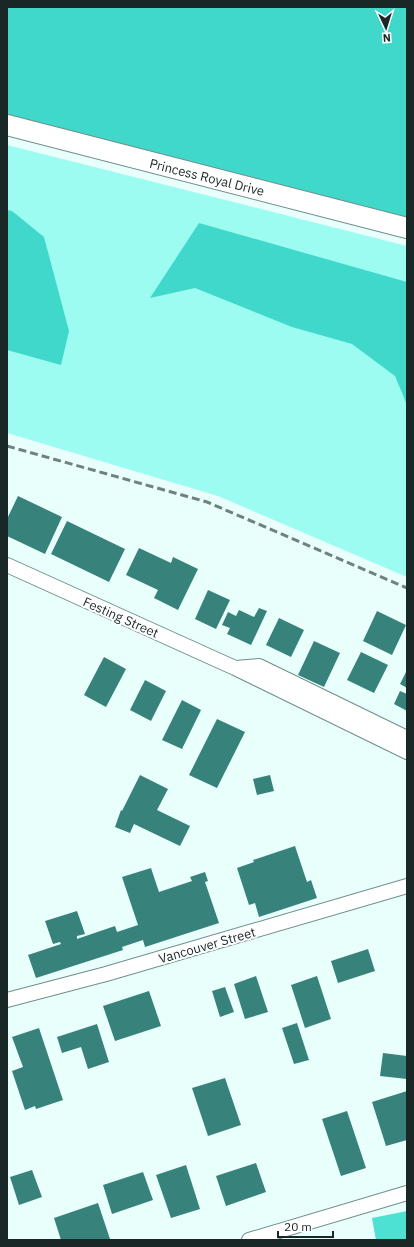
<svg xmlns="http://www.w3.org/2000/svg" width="414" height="1247" font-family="'IBM Plex Sans',sans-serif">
<rect width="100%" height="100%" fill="#e9fffc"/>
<path fill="#9cfcf1" d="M7,145L407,246V577L218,496L7,433Z"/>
<path fill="#4ce1d3" d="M407,1211V1240H376L372,1218Z"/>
<path fill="#40d8ca" d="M7,7H407V217L7,116Z
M7,210L12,211L44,237L69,331L61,365L7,350Z
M199,223L407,282V405L395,376L352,344L292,327L195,288L150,298Z"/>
<path fill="#37837b" d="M18,496L62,517L45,554L7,536V519Z
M67,521L125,549L109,582L51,554Z
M139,548L171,563L173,557L198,569L178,610L154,598L158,590L126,575Z
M208,590L230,600L216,629L195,619Z
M259,608L267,611L251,645L227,634L230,628L222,625L228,612L236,616L239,610L254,617Z
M377,611L406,625L392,655L363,641Z
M279,618L304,630L291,657L266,645Z
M314,641L340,653L324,687L298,675Z
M361,652L388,665L374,693L347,680Z
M104,657L126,669L106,707L84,695Z
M407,670V688L400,684Z
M145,680L166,691L151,721L130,710Z
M400,691L407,694V711L394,704Z
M182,700L201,710L182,749L162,740Z
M217,719L245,732L217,788L189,775Z
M140,775L168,789L157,810L190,826L180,846L134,824L130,833L115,827L121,810L122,811Z
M270,775L274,791L257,795L253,779Z
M295,846L307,882L311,880L317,898L259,917L255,903L249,905L237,868L254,862L253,860Z
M151,868L159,892L192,881L190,877L205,872L208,881L205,882L219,923L145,947L143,940L122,947L123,950L36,978L28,955L61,944L60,942L53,944L45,921L77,911L85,934L77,936V939L115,926L117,932L138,925L122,877Z
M368,949L375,971L338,983L331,961Z
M256,976L268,1012L245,1019L234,984Z
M317,976L331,1019L305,1028L291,985Z
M225,987L234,1012L220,1017L212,991Z
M149,991L161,1026L115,1041L103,1006Z
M297,1023L309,1060L294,1064L282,1028Z
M97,1024L109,1062L88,1069L81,1047L62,1053L57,1037Z
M39,1028L63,1100L36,1109L35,1106L25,1110L12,1071L23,1067L12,1037Z
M383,1053L407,1056V1079L380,1076Z
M225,1078L241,1125L208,1136L192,1088Z
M407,1091V1140L386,1146L372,1102Z
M347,1111L366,1168L341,1176L322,1119Z
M256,1163L266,1192L226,1206L216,1176Z
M186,1165L200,1209L171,1218L156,1175Z
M32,1170L42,1197L19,1205L10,1177Z
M143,1172L153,1200L112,1214L103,1185Z
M98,1203L110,1239L106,1240H61L54,1218Z"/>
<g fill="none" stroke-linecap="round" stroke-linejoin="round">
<g stroke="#6e908c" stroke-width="16">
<path id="minor" d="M7,565L235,668L407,752
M236,668L259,666L407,738
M7,1000L106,974L407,886
M249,1240L407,1193"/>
</g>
<g stroke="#6e908c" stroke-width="22">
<path id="secondary" d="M7,125L407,228"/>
</g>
<use href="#minor" stroke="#fff" stroke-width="14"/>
<use href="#secondary" stroke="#fff" stroke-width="20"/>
<path stroke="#70817f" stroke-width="3" stroke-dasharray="8 4" stroke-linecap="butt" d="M7,446L207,502L407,588"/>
</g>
<g text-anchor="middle" stroke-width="4" stroke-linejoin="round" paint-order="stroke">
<g font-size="13" fill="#192726" stroke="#fff">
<text transform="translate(207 177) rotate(14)" y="5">Princess Royal Drive</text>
<text transform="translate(121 617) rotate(24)" y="5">Festing Street</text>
<text transform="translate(207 945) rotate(-16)" y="5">Vancouver Street</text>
</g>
</g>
<rect width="414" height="1247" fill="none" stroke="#192726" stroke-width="16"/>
<g transform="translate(386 28) rotate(176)" stroke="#ffffff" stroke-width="3" paint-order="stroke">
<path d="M0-3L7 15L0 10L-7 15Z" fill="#192726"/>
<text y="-6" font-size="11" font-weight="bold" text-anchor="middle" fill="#192726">N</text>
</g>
<path d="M278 1231v6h55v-6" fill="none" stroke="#192726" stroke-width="2"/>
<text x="284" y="1231" font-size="12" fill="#192726" stroke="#ffffff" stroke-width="3" paint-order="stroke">20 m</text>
</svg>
